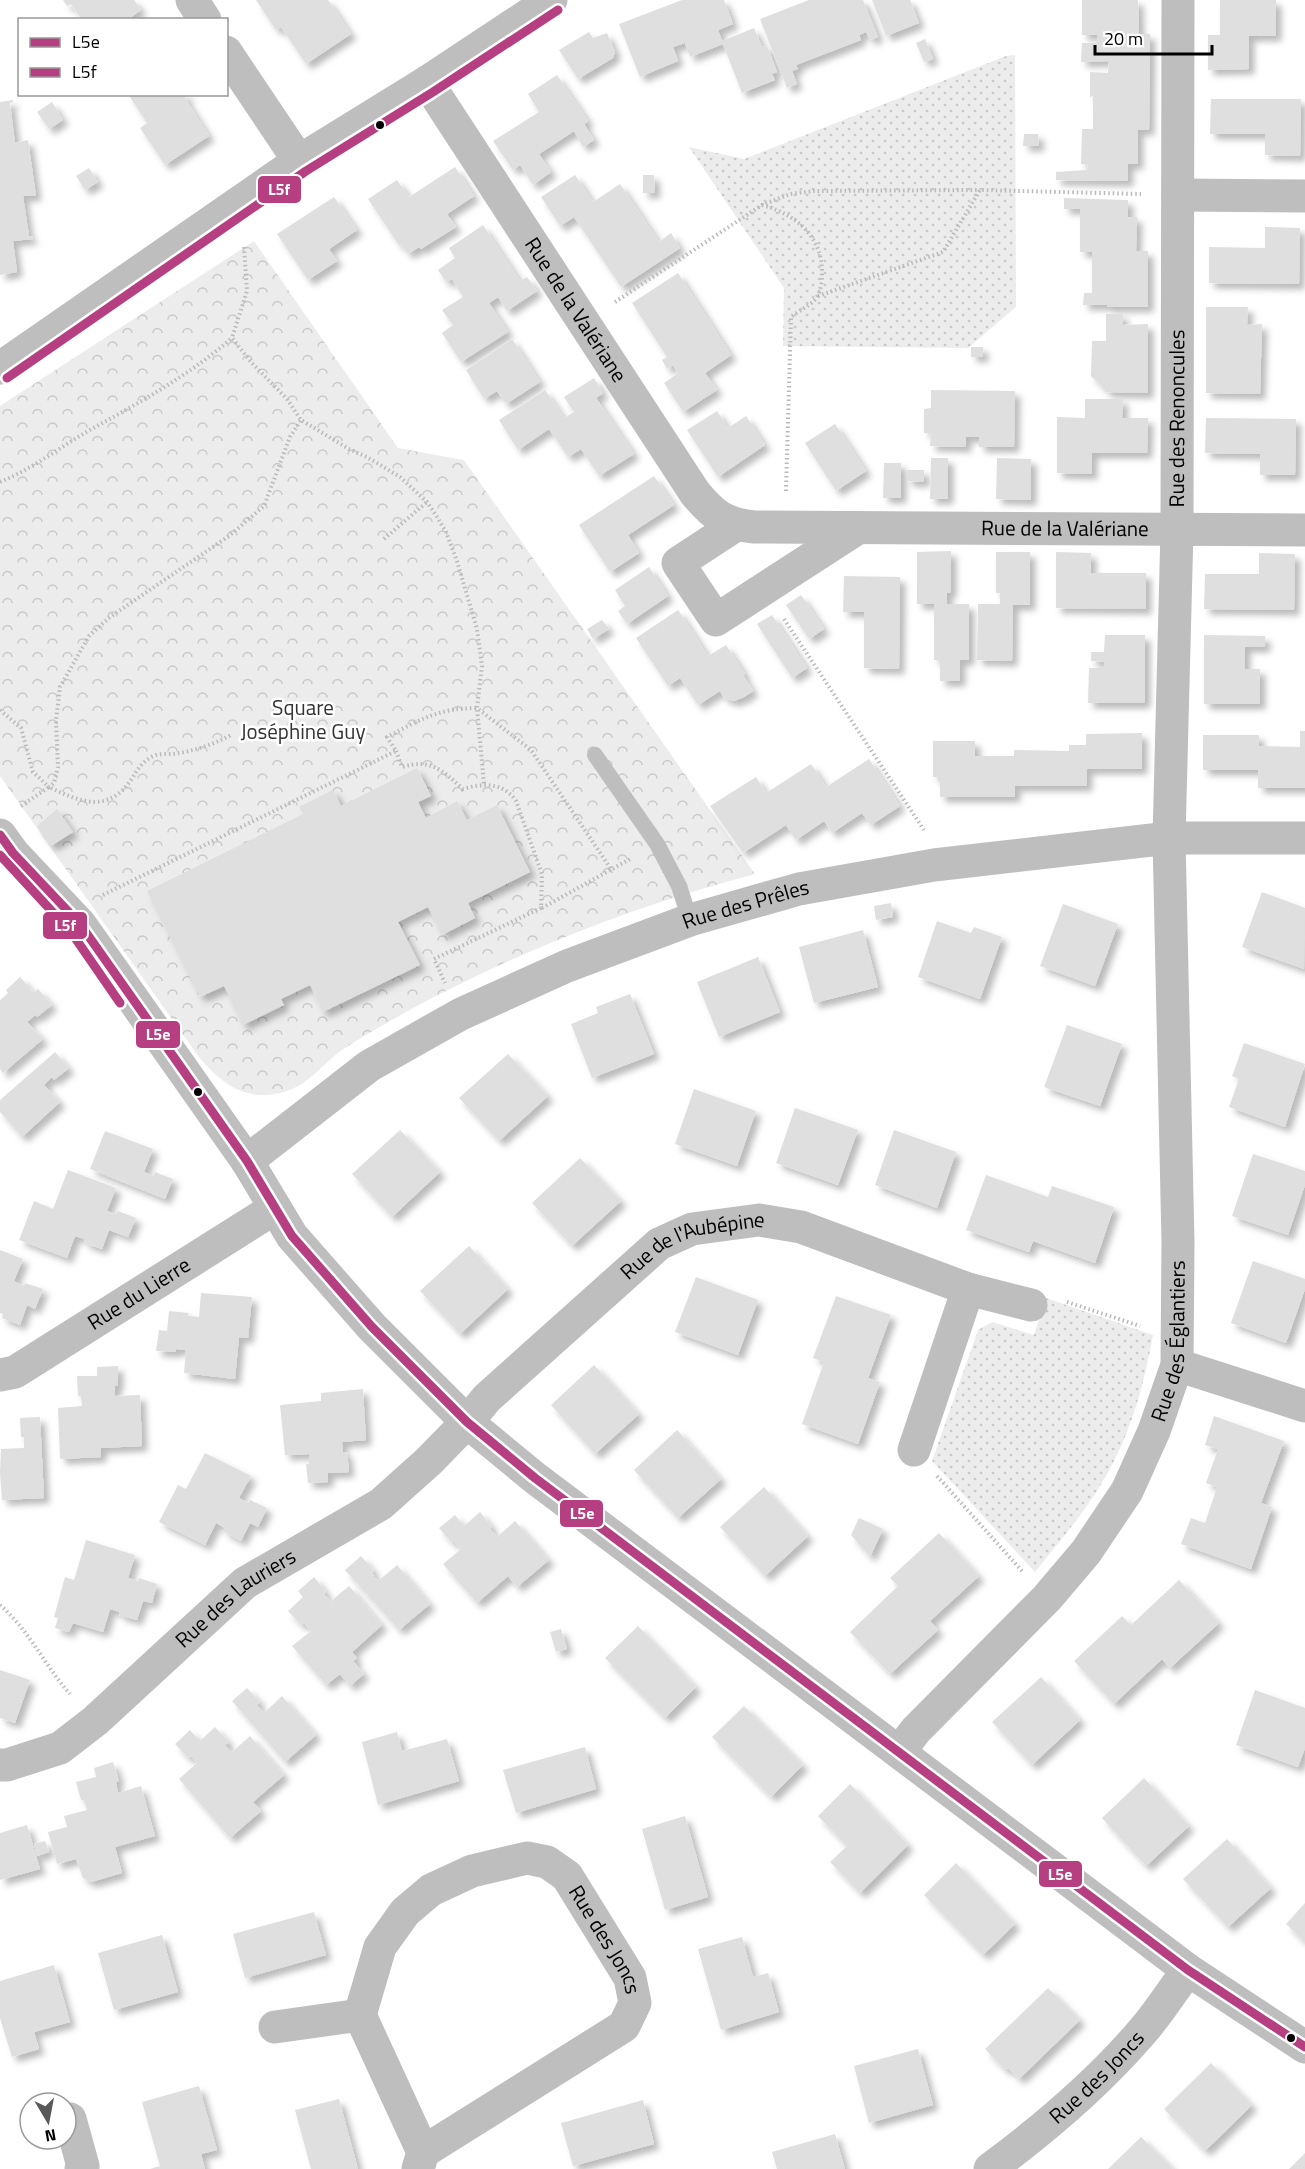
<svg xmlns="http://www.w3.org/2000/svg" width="1305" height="2169" font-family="'Titillium Web',sans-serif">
<defs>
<pattern id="grass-dots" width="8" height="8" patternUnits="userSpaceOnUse" patternTransform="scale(1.5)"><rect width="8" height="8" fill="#ececec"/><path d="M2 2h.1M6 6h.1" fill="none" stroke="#c9c9c9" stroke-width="1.8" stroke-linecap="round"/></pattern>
<pattern id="park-crowns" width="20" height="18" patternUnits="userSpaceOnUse" patternTransform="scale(1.5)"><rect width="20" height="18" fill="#ececec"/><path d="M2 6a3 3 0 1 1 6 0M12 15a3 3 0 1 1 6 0" fill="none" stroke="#c9c9c9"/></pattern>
<filter id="shadow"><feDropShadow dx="5.5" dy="5.5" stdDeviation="3" flood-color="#0004"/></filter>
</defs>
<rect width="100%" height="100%" fill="#fff"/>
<path fill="url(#grass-dots)" d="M1015,55L1016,307L968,348L783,346L784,288L689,147L744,159L1006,56Z
M1046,1298L1153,1335C1145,1379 1134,1423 1113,1463C1093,1503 1063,1537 1035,1572L932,1461L978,1330L992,1322L1034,1335Z"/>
<path fill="url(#park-crowns)" d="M254,241L398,448L464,460L755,874C638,905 524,949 417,1006C392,1020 366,1034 342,1050C322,1064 309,1085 284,1092C245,1103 221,1083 198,1056L0,776V406Z"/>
<path fill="#dfdfdf" filter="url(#shadow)" d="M63,0H134L141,10L127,20H82L71,4L67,6Z
M256,0H328L351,34L306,64L281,27L276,30Z
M682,0H724L733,24L718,30L722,41L754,28L762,47L767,46L777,72L772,74L775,80L742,93L723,44L690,57L685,43L673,47L678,61L640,77L619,24Z
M809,0H863L878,37L870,40L866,32L859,35L861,40L796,65L798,69L792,71L797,84L787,88L760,19Z
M872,0H910L919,23L886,36Z
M1082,0H1138L1139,34H1150L1149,130H1138V164H1128V181L1056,180V172L1087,170L1088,164H1081L1082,129H1093V96L1090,97V72L1108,73L1109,61L1081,62L1082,43H1097V35H1082Z
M1220,0H1276V36H1249V69L1208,70V35H1220Z
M589,32L593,38L607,33L615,52L613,58L578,79L559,50Z
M925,39L933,59L924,62L916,43Z
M557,75L588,121L584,124L594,140L583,147L574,131L539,154L551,172L533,185L520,165L513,170L493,141L539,112L528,94Z
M128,94H190L185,98L209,136L165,165L140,128L147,123Z
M1211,99H1301L1300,156L1265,155V134H1210Z
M13,100V102L10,103L15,143L28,140L36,196H23L29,236H32L33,239L13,241L17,272L0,275V102Z
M52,102L63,120L49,129L37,112Z
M1024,134H1038L1039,146H1023Z
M455,167L474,196L447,214L456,227L421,249L419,247L408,254L401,244L399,245L368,199L397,180L409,197Z
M89,168L98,182L85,190L76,176Z
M575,175L593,202L620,184L659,242L671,233L680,248L621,287L574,217L560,226L541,197Z
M643,175H654L655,193H643Z
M334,197L357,230L329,249L337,261L308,280L277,234Z
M1064,198L1128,200V217H1137L1136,251H1148V307H1107V305H1083L1084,293H1092V252H1080V209H1064Z
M483,225L520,281L527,277L537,291L507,311L498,297L489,303L508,332L461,362L442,333L453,325L442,310L463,297L452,279L446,282L438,270L455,258L449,248Z
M1265,227L1300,228L1299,284L1209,283V247L1265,248Z
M678,273L731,355L705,373L717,390L683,412L664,383L678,373L673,365L667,369L662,360L667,357L632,303Z
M1206,307H1248L1247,325L1262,324L1260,394L1206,393Z
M1106,314H1123V325L1148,324V393L1106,392V390L1091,376L1092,341H1106Z
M512,339L540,382L506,404L497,391L484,399L466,370Z
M971,347H983V357H971Z
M594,378L603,393L596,398L634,454L599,476L581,449L568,457L549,429L518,450L499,420L545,390L564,418L574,412L564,397Z
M931,390L1015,391L1014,447H979V437H966V447L930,446L931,433H924V409L931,408Z
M1085,399H1123L1122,418H1148L1147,453H1092V474L1057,473V417L1085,418Z
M717,411L728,428L746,416L765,445L718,477L687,430Z
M1206,418L1296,419L1295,475H1260V454L1205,453Z
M835,424L866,471L836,491L805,443Z
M931,458H948V499H930Z
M997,458L1031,459V500L996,499Z
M884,463H901V498H883Z
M907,470H924V482L907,481Z
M654,476L674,505L628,535L639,553L610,572L579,525Z
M951,551V592L947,593V604H969V660H960V681H940V660H934V604H917V552Z
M996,552H1030V605H1013L1012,661L977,660L978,604H1000V593H996Z
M1056,552L1091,553V573H1146V609L1056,608Z
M1259,553L1295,554L1294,610L1204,609L1205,574H1259Z
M649,567L668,596L627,624L618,611L625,606L615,590Z
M844,576L900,577L899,669L864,668V612H843Z
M801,595L824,629L809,639L786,605Z
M678,610L708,656L726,645L745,674L743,675L753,691L744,697L734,701L724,698L720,691L698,705L680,678L668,686L636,638Z
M772,615L807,668L792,678L757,624Z
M602,620L609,629L593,639L587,629Z
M1105,635H1145V703H1088L1089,668H1104V662L1091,661V652H1104Z
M1204,635L1265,636V647H1245V669H1260V704H1204Z
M1300,731H1305V788H1258V770H1203V735H1259V746L1300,747Z
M1142,733V769H1087V786H1015V797H940V777H933V741H975V756H1014V750L1069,751V745H1086V734Z
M869,759L900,806L871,825L862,813L832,833L824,821L796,840L786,825L743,853L710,806L756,777L766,793L811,764L826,787Z
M417,768L431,796L418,802L426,818L457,801L467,820L497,805L530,872L468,903L475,918L442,935L428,907L398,922L420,965L323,1012L310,985L281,999L284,1005L243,1025L224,986L200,997L147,891L303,814L299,807L333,790L341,806Z
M57,809L73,832L51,846L37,826Z
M1262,892L1305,908L1304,969L1242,947Z
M891,903L893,917L876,920L874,906Z
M1063,904L1118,924L1095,986L1040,966Z
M937,921L971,933L974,927L1002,937L980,999L918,977Z
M863,930L878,987L814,1003L799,947Z
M758,957L780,1012L719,1037L697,982Z
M20,977L34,993L38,989L52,1005L37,1017L35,1015L27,1022L43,1039L3,1073L0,1069V1000L8,993L6,990Z
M630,994L654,1054L592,1078L571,1024L598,1013L596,1007Z
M1067,1025L1122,1044L1100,1106L1044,1087Z
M1244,1043L1305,1064L1285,1127L1229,1107L1239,1079L1232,1076Z
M55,1052L69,1068L54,1080L52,1077L44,1085L60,1102L22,1137L0,1112V1100Z
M508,1054L548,1096L499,1141L459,1098Z
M694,1089L756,1111L737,1166L675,1144Z
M795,1108L858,1130L838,1185L776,1163Z
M400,1130L440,1172L392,1217L352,1174Z
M894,1130L956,1152L937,1208L875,1185Z
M105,1131L153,1149L144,1172L153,1176L155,1172L173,1179L165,1199L90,1169Z
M1253,1154L1305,1171V1185L1288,1235L1232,1216Z
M580,1158L621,1201L572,1246L532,1203Z
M68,1170L116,1188L107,1211L116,1214L118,1211L136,1218L128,1237L109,1230L102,1249L84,1243L85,1239L75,1236L67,1258L19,1240L34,1201L53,1209Z
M986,1175L1048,1197L1052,1186L1114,1207L1095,1263L1033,1241L1029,1252L966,1230Z
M469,1246L508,1289L460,1334L420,1291Z
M0,1250L23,1259L14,1281L24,1286L25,1283L43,1289L35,1309L27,1305L20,1325L2,1318L3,1314L0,1313Z
M1253,1261L1305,1279V1289L1286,1343L1231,1323Z
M696,1277L758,1300L738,1355L675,1332Z
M201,1293L252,1297L248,1338L239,1337L235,1379L184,1373L186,1350L176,1349V1352L156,1351L159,1330L167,1331L169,1311L189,1313L188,1316L199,1317Z
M836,1296L891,1315L868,1378L880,1382L858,1444L802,1424L824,1362L813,1358Z
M594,1365L639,1414L595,1454L551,1405Z
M118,1366V1386H115V1396L140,1395L142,1446L101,1448V1457L60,1459L58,1408L82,1406L81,1396H78L77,1376H97V1367Z
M363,1389L366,1440L342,1442L343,1453L347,1452L349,1472L328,1473V1482L308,1483L306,1464H309V1454L285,1455L280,1405L321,1401V1393Z
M1214,1416L1284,1441L1261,1503L1272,1507L1251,1569L1181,1544L1191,1518L1205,1523L1217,1487L1206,1483L1218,1449L1205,1445Z
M40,1417L44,1498L2,1500L0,1472L1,1449L24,1448V1437H21L20,1418Z
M677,1430L721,1479L678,1518L634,1470Z
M205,1453L251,1476L239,1498L248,1503L250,1500L267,1508L258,1527L250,1523L241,1541L223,1531L225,1528L216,1523L205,1545L159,1522L178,1485L186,1489Z
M764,1487L808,1536L765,1576L720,1527Z
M480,1512L492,1527L490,1529L497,1537L515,1521L549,1560L517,1587L508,1576L477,1603L443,1564L461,1549L454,1541L452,1543L439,1528L455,1515L464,1526Z
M859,1518L883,1529L870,1557L851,1535Z
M939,1533L979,1576L930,1621L938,1630L890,1674L850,1632L898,1586L890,1578Z
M86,1540L135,1555L128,1578L138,1581L139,1578L157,1584L152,1603L143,1601L137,1620L119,1615L120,1612L110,1609L103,1632L73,1623L69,1632L55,1628L58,1618L54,1617L65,1577L74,1580Z
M361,1556L374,1571L372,1573L378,1581L397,1565L430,1604L399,1630L345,1570Z
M314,1577L326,1592L324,1594L331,1601L349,1586L382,1625L352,1652L357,1658L353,1661L364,1674L350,1686L340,1674L326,1685L292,1646L311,1631L304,1623L301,1625L288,1611L303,1597L298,1591Z
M1179,1580L1219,1623L1170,1668L1162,1659L1114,1704L1074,1661L1122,1616L1131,1625Z
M638,1626L696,1687L665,1718L605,1658Z
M561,1629L567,1649L556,1652L550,1632Z
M0,1670L30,1680L15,1723L0,1718Z
M1041,1677L1080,1720L1032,1765L992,1722Z
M247,1688L260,1702L257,1705L264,1713L282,1696L316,1735L285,1762L232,1701Z
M1255,1690L1305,1708V1748L1298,1767L1236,1745Z
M744,1706L803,1765L771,1797L712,1737Z
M215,1727L229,1742L225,1745L232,1752L250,1736L284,1775L253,1802L261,1811L230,1838L179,1779L197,1763L191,1756L188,1758L175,1744L190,1730L200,1741Z
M397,1732L402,1751L447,1739L459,1781L378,1805L362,1742Z
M585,1747L596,1789L516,1813L503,1770Z
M113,1762L119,1781L116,1782L118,1793L141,1786L155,1836L115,1847L122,1873L91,1882L83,1878L76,1859L57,1864L48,1832L67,1827L64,1816L87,1810L84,1800H81L76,1782L96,1777L94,1768Z
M1144,1778L1189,1826L1146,1866L1102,1818Z
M850,1784L908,1845L860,1893L830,1862L847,1846L818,1816Z
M685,1816L708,1897L665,1910L642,1829Z
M27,1825L40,1869L0,1880V1833Z
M1227,1839L1271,1888L1228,1927L1183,1879Z
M45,1841L49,1852L37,1856L34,1844Z
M956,1863L1015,1924L983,1955L924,1895Z
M1305,1903V1942L1286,1924Z
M314,1912L326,1955L245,1978L233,1934Z
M162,1935L178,1992L114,2010L98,1953Z
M742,1937L753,1977L768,1973L779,2012L721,2030L698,1949Z
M54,1965L70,2022L34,2032L39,2049L12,2057L0,2018V1981Z
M1048,1988L1080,2020L1019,2079L1008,2068L1005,2070L985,2049Z
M918,2049L933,2105L869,2123L854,2066Z
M1211,2063L1252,2105L1205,2151L1164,2109Z
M199,2086L217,2150L201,2154L205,2169H150L160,2166L142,2102Z
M339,2099L358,2169H311L295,2110Z
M643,2100L654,2144L573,2166L561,2123Z
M835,2134L845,2169H777L772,2152Z
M1141,2137L1173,2169H1108Z
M1305,2153V2169H1289Z"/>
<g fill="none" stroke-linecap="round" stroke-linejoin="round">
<path stroke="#b9b9b9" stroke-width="4" stroke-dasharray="1.5 3" stroke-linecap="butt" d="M762,205C795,214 823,236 822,274C822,281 821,290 817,297C811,306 799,310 791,317L786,491
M244,247L247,291L232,338L251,362L287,399L301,420L349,449L367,457L400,477L427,502L437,517L446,532L457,561L477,629L482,666L477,708L531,750L611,869
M818,296L943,252L980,190L1141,194
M615,302L762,205L790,194L814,191L980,190
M0,482C32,469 59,448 88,431C139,403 188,376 232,338
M384,539L427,502
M784,619L924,830
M0,710L21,728L33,772L49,787L54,783L58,767L56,721L60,687L89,636L110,617L229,536L264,506L290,437L301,420
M396,751L402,767C431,758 443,771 463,789C483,783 503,782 516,801L542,874L541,908L434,959L445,983
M21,806L49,787C82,803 109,814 133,777C138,768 145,759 156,755C163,753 172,755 179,753C197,750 214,744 231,735
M103,895L396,751L387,737C420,720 438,708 477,708L484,784
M542,908L632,858
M1067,1302L1140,1326
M937,1476L1022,1571
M0,1605C29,1630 45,1666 70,1694"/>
<path stroke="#bebebe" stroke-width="16" d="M595,755L657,844L679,886L690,920"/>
<g stroke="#bebebe" stroke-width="33">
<path d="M192,0L205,20"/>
<path d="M226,52L299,161"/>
<path id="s1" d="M427,82L695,493C713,515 725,524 754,527L1305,530"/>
<path d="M1178,195L1305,196"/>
<path d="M0,368L299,161L427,82L551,0"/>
<path d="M736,525L678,563L716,620L858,528"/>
<path d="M0,835L13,853L80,924L247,1161L292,1236L372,1327L467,1422L535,1478L1188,1970L1305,2047"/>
<path id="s2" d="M247,1161L369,1066L461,1014L567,966L690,920L799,889L934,865L1169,838H1305"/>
<path d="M1177,1365L1305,1406"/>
<path id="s3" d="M0,1375L15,1372L275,1208"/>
<path d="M914,1450L968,1289"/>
<path id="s4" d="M899,1752L916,1730L1047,1598L1086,1552L1127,1491L1154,1431L1177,1365L1178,1242L1169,838L1177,530L1178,0"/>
<path id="s5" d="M0,1765H7L60,1748L95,1721L245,1583L381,1504L429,1461L467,1422L487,1398L659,1244L692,1229L759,1220L801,1227L968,1289L1031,1305"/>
<path id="s6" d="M360,2015L380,1947L405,1912L431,1890L472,1871L527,1858L547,1862L567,1876L630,1978L635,2003L624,2026L423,2152"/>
<path d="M275,2027L360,2015L423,2152L418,2169"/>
<path d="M70,2119L83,2166L81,2169"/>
<path id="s7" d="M990,2169C1044,2129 1097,2084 1141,2033C1158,2014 1172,1991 1188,1970"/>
</g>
<g stroke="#fff" stroke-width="14">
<path id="bus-1" d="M0,835L13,853L80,924L247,1161L292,1236L372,1327L467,1422L535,1478L1188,1970L1305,2047"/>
</g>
<g stroke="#fff" stroke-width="14">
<path id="bus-2" d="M7,378L306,171L433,92L558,10
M0,855L71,932L120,1003"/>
</g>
<use href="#bus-1" stroke="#b63f82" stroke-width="9"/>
<use href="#bus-2" stroke="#b63f82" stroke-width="9"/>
</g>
<g fill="#000" stroke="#fff" stroke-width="2">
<circle cx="380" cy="125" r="5"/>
<circle cx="198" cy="1092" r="5"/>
<circle cx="1291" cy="2038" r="5"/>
</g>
<g text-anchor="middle" stroke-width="5" stroke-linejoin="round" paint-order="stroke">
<g font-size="21" fill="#000" stroke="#fff">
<text dy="7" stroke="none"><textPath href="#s1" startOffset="272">Rue de la Valériane</textPath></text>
<text dy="7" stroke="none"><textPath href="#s4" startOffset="1430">Rue des Renoncules</textPath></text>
<text dy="7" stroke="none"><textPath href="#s1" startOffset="872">Rue de la Valériane</textPath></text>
<text dy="7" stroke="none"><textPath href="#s2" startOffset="566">Rue des Prêles</textPath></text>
<text dy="7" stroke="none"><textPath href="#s5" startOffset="880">Rue de l'Aubépine</textPath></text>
<text dy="7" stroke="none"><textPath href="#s3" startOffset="162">Rue du Lierre</textPath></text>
<text dy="7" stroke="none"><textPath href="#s4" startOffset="506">Rue des Églantiers</textPath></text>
<text dy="7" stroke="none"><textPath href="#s5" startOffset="294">Rue des Lauriers</textPath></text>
<text dy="7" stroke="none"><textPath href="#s6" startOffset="369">Rue des Joncs</textPath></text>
<text dy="7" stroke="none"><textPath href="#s7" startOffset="141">Rue des Joncs</textPath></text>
</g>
<g font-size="21" fill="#333" stroke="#fff">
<text x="303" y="715">Square<tspan x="303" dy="24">Joséphine Guy</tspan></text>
</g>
</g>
<g stroke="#fff" stroke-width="2">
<rect x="257" y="175" width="45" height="29" rx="6" fill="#b63f82"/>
<rect x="42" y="911" width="46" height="29" rx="6" fill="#b63f82"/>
<rect x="135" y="1020" width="46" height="29" rx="6" fill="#b63f82"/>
<rect x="559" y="1499" width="45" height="29" rx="6" fill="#b63f82"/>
<rect x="1038" y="1860" width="45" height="28" rx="6" fill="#b63f82"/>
</g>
<g font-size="16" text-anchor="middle" font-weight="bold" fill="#fff">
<text x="279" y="195">L5f</text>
<text x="65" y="931">L5f</text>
<text x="158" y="1040">L5e</text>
<text x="582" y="1519">L5e</text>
<text x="1060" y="1880">L5e</text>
</g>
<rect x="18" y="18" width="210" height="78" fill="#ffffff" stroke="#999999" stroke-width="1.5"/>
<rect x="30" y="38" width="30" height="9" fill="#b63f82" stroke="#999999" stroke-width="1.5"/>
<text x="72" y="48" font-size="18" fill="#000000">L5e</text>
<rect x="30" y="68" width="30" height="9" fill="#b63f82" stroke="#999999" stroke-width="1.5"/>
<text x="72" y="78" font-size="18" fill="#000000">L5f</text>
<g transform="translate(48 2121) rotate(170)"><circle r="28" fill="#ffffff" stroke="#999999" stroke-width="1.5"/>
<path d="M0-4.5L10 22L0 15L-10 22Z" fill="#595959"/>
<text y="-9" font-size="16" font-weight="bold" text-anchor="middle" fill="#000000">N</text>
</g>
<path d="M1095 45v9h117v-9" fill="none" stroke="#000000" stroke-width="3"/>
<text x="1104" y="45" font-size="18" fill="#000000" stroke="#ffffff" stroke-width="4.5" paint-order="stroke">20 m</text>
</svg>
